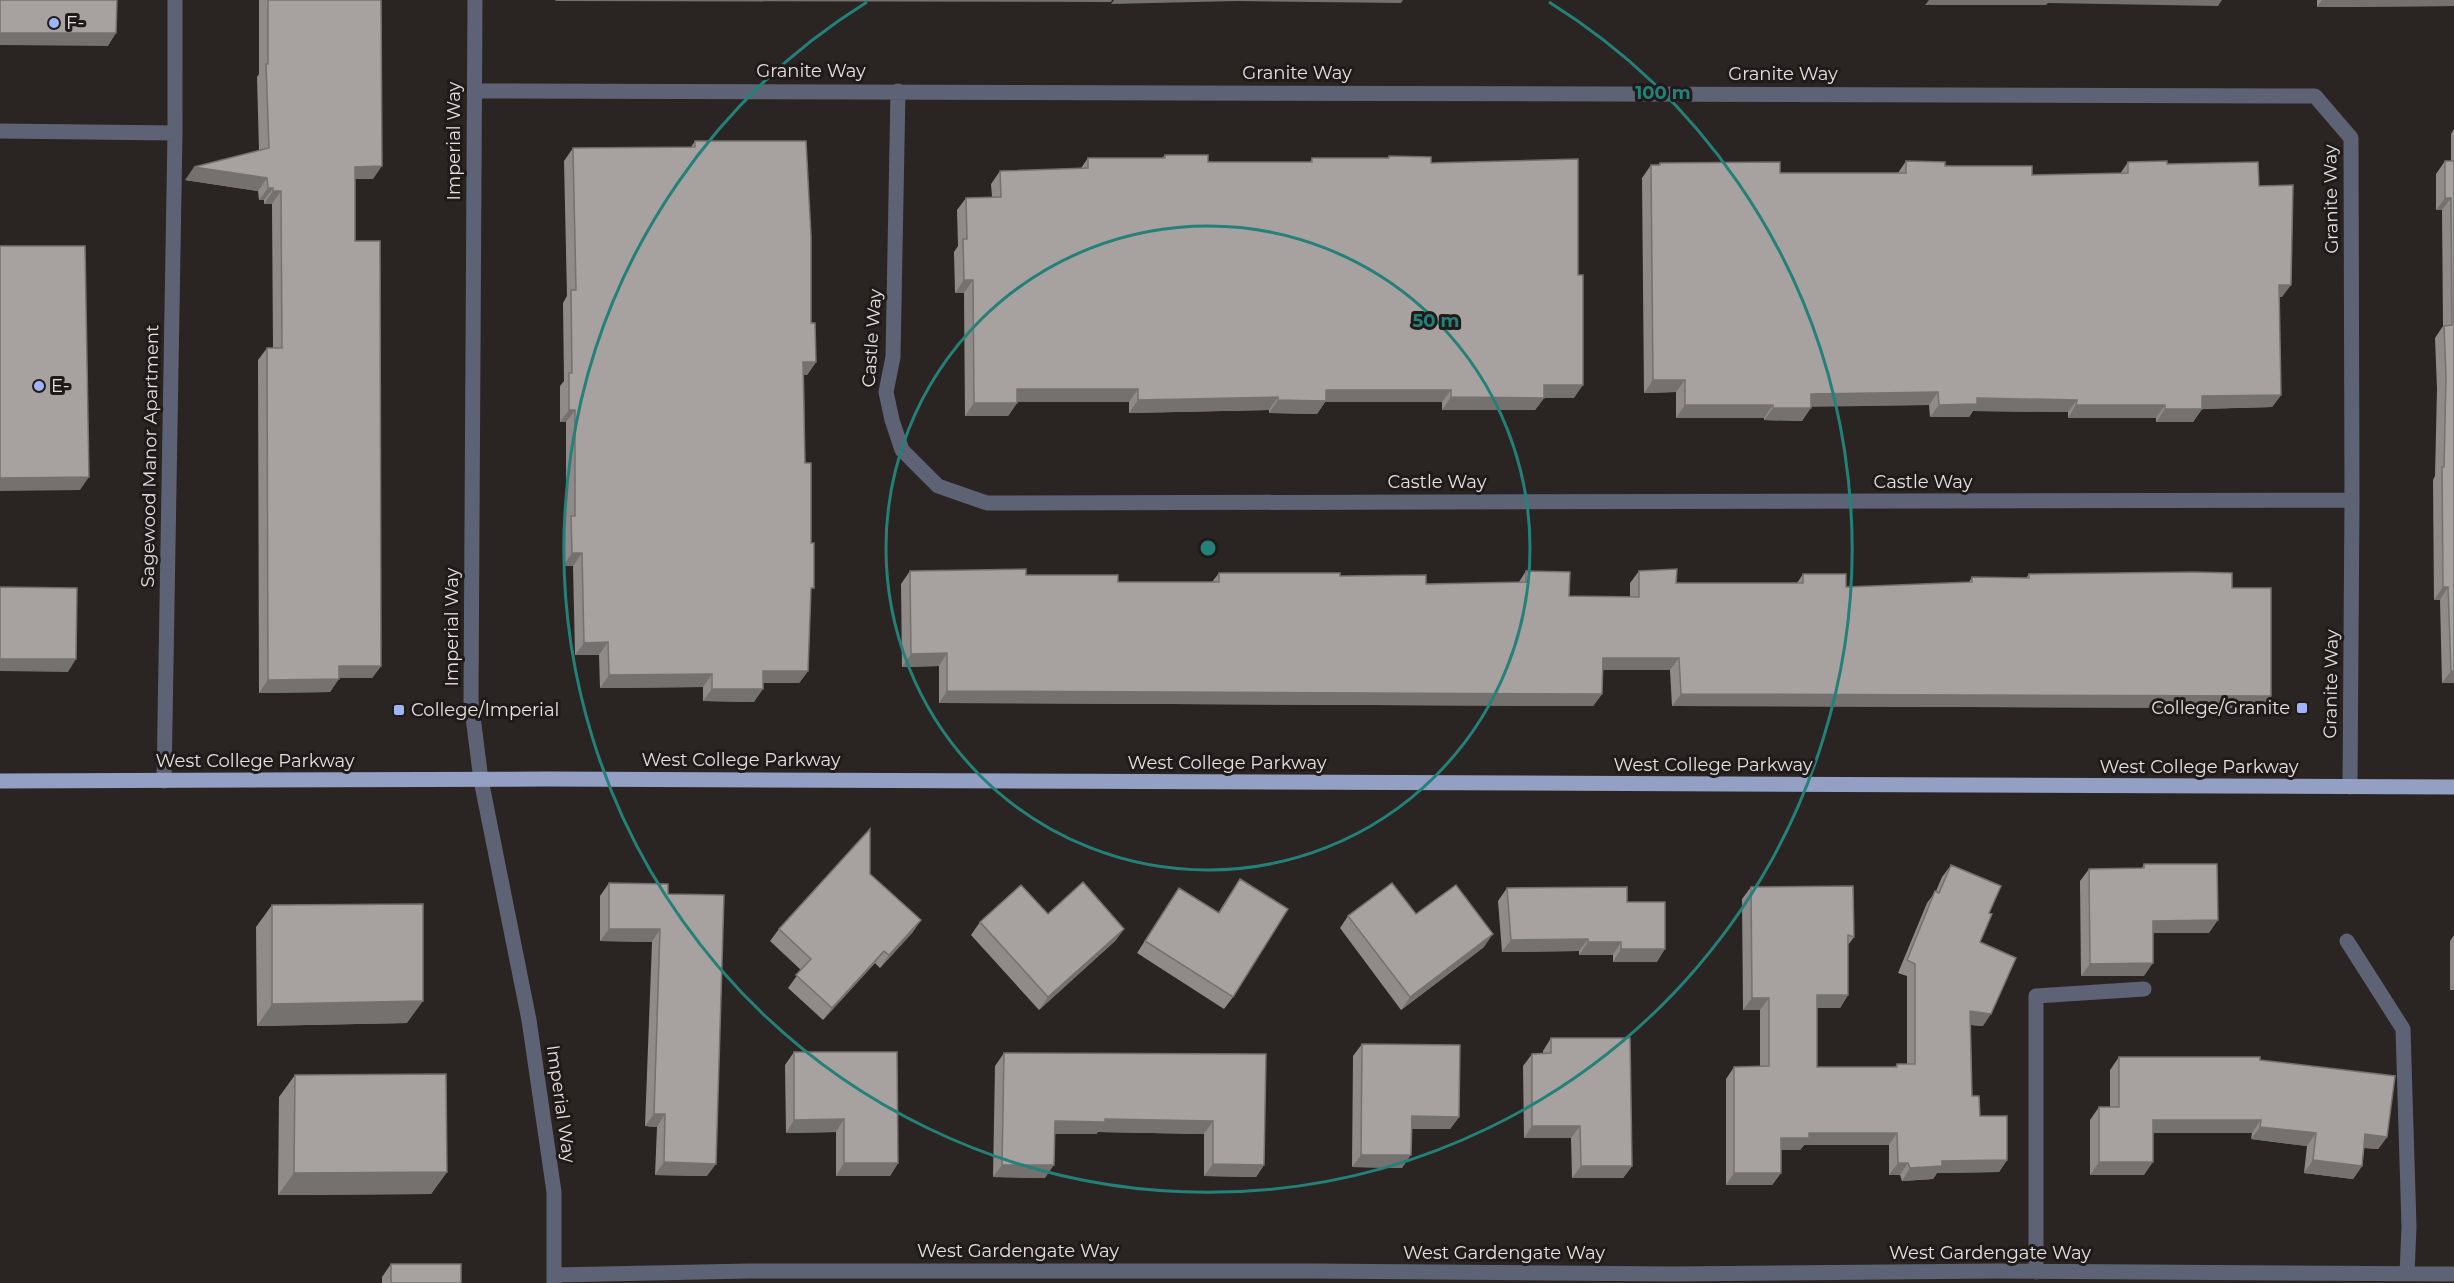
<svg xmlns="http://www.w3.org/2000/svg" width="2454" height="1283" font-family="Montserrat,sans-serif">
<rect width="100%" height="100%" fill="#2a2523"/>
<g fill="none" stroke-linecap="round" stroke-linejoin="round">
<path stroke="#5d6375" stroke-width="15" d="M475,0L471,701L481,780L529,1020L554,1192V1283
M474,91L2315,96L2351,138L2352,500L2350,787
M898,91L893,357L886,392L892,420L902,450L938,486L987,503L2352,500
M0,131L175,133
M164,781L175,133V0
M2347,941L2403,1029L2409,1227L2407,1274
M2036,1272V996L2144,989
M554,1275L749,1271H1313L1672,1274L1997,1271L2454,1274"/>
<path stroke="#949fc4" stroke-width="15" d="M0,781L546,779L2454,787"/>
</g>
<path fill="#908a89" d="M259,0H381L373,179H355V241L381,666L372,678H339L330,692L259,693L258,360L267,348H273L272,204H264V200H259L258,191L185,180L259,150L257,77L259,74Z
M2317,0H2454V6L2317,7Z
M2454,129V683H2442L2440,600H2434L2433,480L2435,476L2437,389L2435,338L2443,326L2442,210H2436V174L2445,161H2451V134Z
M695,141L811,323L816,362L807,375H804L805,463L811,593L808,671L799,683H763L754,702L703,701V687L600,688L599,655H575L573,566H563V529L566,523V422H560V386L564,381L563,303L567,296L564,161L573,148L691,147Z
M1165,155L1208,162H1310L1312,158H1388L1389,156L1431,163L1574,398H1544L1535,410H1442V402H1325L1317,414L1269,413V410L1129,413V402H1017V403L1008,416H965L964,293H955L954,252L958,246L957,210L966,198L992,197L991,184L1000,171L1081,168L1088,158H1162Z
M1906,161L2032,175L2120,174L2128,162L2167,164L2259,186L2282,297H2279L2281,395L2272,407L2202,409L2193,422H2156V418H2068V412L1973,411L1969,417H1930L1929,405L1811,406L1802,421L1764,420V418H1676V392L1644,393L1642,178L1651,165H1658L1660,163L1780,173H1898Z
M910,571L1026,575L1118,582H1212L1219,573L1340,576L1426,584L1519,582L1526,571L1569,596L1630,597V583L1639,571L1676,583H1797L1803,574L1846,587L1969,582L1972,577L2026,578L2029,574L2232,588L2271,696L2262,708L1672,706L1670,670H1602V694L1593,706L939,703V666L902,667L901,584Z
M2144,864L2209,933H2153L2144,976H2081L2080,881L2089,869L2142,868Z
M1951,865L1989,913L1980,942L1983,1026L1970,1025L1972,1096L1980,1116L2007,1160L1999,1172L1937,1173L1933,1179L1902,1181L1900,1175H1889V1145H1804L1800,1150H1781V1173L1772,1185H1726V1079L1734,1067L1760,1066V1010H1743L1742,899L1751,887L1854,937L1848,945V995L1840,1008H1817V1067H1895L1897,1064H1907V976L1898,973L1927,903L1936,891L1942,877Z
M870,874L921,920L912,933L880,968L875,963L823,1020L788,988L801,970L770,941L779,929Z
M1240,879L1233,997L1224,1009L1137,953L1179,888L1218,913Z
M609,883L668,894L707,1176L655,1175L657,1127L645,1126L652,942L600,941V896Z
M1507,888L1627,902L1657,962H1613V955H1579V951L1502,952L1498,901Z
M272,905L407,1023L257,1026L256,927Z
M1048,914L1124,929L1115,941L1039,1010L971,935L980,922Z
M1416,914L1484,947L1401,1010L1340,928L1348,916Z
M2454,935V990H2450V941Z
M1551,1038L1632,1166L1623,1178H1572L1571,1138H1524L1523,1066L1532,1054H1543V1051Z
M1362,1044L1459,1117L1450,1129H1412L1402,1168L1352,1167L1353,1056Z
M794,1052L898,1163L890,1176H836V1132L786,1133L785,1065Z
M1004,1053L1266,1054L1264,1165L1256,1177L1204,1176V1134L1098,1132L1096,1134H1055L1045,1178L993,1177L995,1066Z
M2119,1057L2260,1060L2387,1137L2378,1149L2364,1148L2362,1166L2353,1179L2304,1173L2307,1146L2251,1139L2252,1133H2153L2144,1175H2090V1120L2099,1107H2110V1070Z
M295,1075L447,1172L431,1194L278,1195L279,1097Z
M391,1264L461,1283H382V1277Z"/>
<path fill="#75716f" d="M556,0H1112L1111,2L555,1Z
M1114,0H1403L1401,3L1237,1L1111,4Z
M1929,0H2222L2218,6L2048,3L2046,5H1925Z
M2322,0H2454V6L2317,7Z
M0,33H116L108,46L0,45Z
M382,166L373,179H346L355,167Z
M194,167L267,178L258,191L185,180Z
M268,188H273L264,200H259Z
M273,191H281L272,204H264Z
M2445,198H2451L2442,210H2436Z
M964,280H973L964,293H955Z
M2279,285H2291L2282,297H2270Z
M803,362H816L807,375H795Z
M1653,380H1685L1676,392L1644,393Z
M1544,385H1583L1574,398H1544L1535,410H1442L1451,397Z
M1017,389H1138L1129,402H1008Z
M1326,390H1451L1442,402H1325L1317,414L1269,413L1278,400Z
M1938,392L1929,405L1802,407L1811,394Z
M2281,395L2272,407L2193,409L2202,396Z
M1278,397L1269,410L1129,413L1138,400Z
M1977,398L2077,400L2068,412L1973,411L1969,417H1930L1939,405Z
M974,403H1017L1008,416H965Z
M1685,405H1773L1764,418H1676Z
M2076,405H2165L2156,418H2068Z
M1773,408H1811L1802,421L1764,420Z
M2165,409H2202L2193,422H2156Z
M569,410H575L566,422H560Z
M89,477L80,490L0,491V478Z
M572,553H582L573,566H563Z
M2443,587H2448L2440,600H2434Z
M608,642L599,655H575L584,643Z
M947,653L939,666L902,667L911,654Z
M1603,658H1679L1670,670H1594Z
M0,659H76L68,672L0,671Z
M339,666H381L372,678H330Z
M763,671H808L799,683H754Z
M2451,671H2454V683H2442Z
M712,674L703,687L600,688L609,675Z
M339,679L330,692L259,693L268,680Z
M712,689H763L754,702L703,701Z
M947,691L1602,694L1593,706L939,703Z
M1681,694L2271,696L2262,708L1672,706Z
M921,920L912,933L880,968L889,955Z
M2218,920L2209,933H2144L2153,921Z
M609,929H660L652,942L600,941Z
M1124,929L1115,941L1039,1010L1048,997Z
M1493,934L1484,947L1401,1010L1410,997Z
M1588,939L1579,951L1502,952L1511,940Z
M1588,942H1621L1613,955H1579Z
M1621,949H1665L1657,962H1613Z
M884,951L875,963L823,1020L832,1008Z
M2153,963L2144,976H2081L2090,964Z
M1817,995H1848L1840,1008H1808Z
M1752,998H1769L1760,1010H1743Z
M423,1001L407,1023L257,1026L272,1004Z
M1970,1011L1991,1014L1983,1026L1961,1024Z
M654,1114H665L657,1127L645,1126Z
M1412,1116L1459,1117L1450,1129H1403Z
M844,1119L836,1132L786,1133L794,1120Z
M1105,1119L1213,1121L1204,1134L1098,1132L1096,1134H1046L1055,1121Z
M2153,1120H2261L2252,1133H2144Z
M1532,1126H1580L1571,1138H1524Z
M2260,1127L2316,1133L2307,1146L2251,1139Z
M1809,1133H1897L1889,1145H1804L1800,1150H1772L1781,1138Z
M2365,1134L2387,1137L2378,1149L2356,1147Z
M1361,1155H1411L1402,1168L1352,1167Z
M2007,1160L1999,1172L1937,1173L1933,1179L1902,1181L1910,1168L1942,1161Z
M2313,1160L2362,1166L2353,1179L2304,1173Z
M664,1162L716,1164L707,1176L655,1175Z
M2099,1162H2153L2144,1175H2090Z
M844,1163H898L890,1176H836Z
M1898,1163H1908L1900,1175H1889Z
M1213,1164L1264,1165L1256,1177L1204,1176Z
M1002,1165H1054L1045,1178L993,1177Z
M1581,1166H1632L1623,1178H1572Z
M447,1172L431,1194L278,1195L294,1173Z
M1734,1173H1781L1772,1185H1726Z"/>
<path fill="#a7a19f" stroke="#75716f" stroke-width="1.5" d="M0,0H117L116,33H0Z
M268,0H381L382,166L355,167V241H380L381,666H339V679L268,680L267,348H282L281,191H273V188H268L267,178L194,167L269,148L266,64H268Z
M695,141H806L811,236V323H815L816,362H803L805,463H811V543H814V588H811L808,671H763V689H712V674L609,675L608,642L584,643L582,553H572L571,516H575V410H569V373H572L571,290H576L573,148L695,147Z
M1165,155H1208V162H1312V158H1389V156L1431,157V163L1578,159V275H1583V385H1544V398L1451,397V390H1326V401L1278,400V397L1138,400V389H1017V403H974L973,280H964L963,239H967L966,198L1001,197L1000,171L1088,168V158H1165Z
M1906,161L1945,162V166H2032V175L2128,173V162L2167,161V164L2258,162L2259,186L2293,185L2291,285H2279L2281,395L2202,396V409H2165V405H2076L2077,400L1977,398V404L1939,405L1938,392L1811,394V408H1773V405H1685V380H1653L1651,165H1660V163L1780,162V173H1906Z
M2445,161H2454V671H2451L2448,587H2443L2442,467H2444L2446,376L2444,326L2452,325L2451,198H2445Z
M0,246H85L89,477L0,478Z
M1026,569V575H1118V582H1219V573H1340V576L1426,575V584L1526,582V571L1570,572L1569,596L1639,597V571L1677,569L1676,583H1803V574H1846V587L1972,582V577L2029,578V574L2194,572L2232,573V588H2271V696L1681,694L1679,658H1603L1602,694L947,691V653L911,654L910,571Z
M0,587L77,588L76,659H0Z
M870,829V874L921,920L889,955L884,951L832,1008L796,975L811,959L779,929Z
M2144,864H2217L2218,920L2153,921V963L2090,964L2089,869L2144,868Z
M1951,865L2001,886L1989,913L1992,914L1980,942L2016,958L1991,1014L1970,1011L1972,1096H1979L1980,1116H2007V1160L1942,1161V1166L1910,1168L1908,1163H1898L1897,1133H1809V1138H1781V1173H1734V1067L1769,1066V998H1752L1751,887L1853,886L1854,937L1848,935V995H1817V1067H1897V1064H1915V964L1907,960L1935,891L1939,893Z
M1240,879L1288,909L1233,997L1145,941L1179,888L1219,913Z
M1083,882L1124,929L1048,997L980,922L1021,885L1048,914Z
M609,883L668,884V894L724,895L716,1164L664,1162L665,1114H654L660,929H609Z
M1392,883L1416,914L1456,885L1493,934L1410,997L1348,916Z
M1627,887V902H1665V949H1621V942H1588V939L1511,940L1507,888Z
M423,904V1001L272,1004V905Z
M1551,1038H1630L1632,1166H1581L1580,1126H1532V1054L1551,1053Z
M1362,1044L1460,1045L1459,1117L1412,1116L1411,1155H1361Z
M794,1052H897L898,1163H844V1119L794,1120Z
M1004,1053L1266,1054L1264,1165L1213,1164V1121L1105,1119V1122L1055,1121L1054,1165H1002Z
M2119,1057H2260V1060L2395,1076L2387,1137L2365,1134L2362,1166L2313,1160L2316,1133L2260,1127L2261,1120H2153V1162H2099V1107H2119Z
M446,1074L447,1172L294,1173L295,1075Z
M391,1264H461V1283H391Z"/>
<g fill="none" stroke="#248179" stroke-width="3">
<circle cx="1208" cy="548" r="322"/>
<path d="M1549 2A644 644 0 1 1 867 2"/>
</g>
<g fill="#a0b3fd" stroke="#201b19" stroke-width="2">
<circle cx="54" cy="23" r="6"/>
<circle cx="39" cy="386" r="6"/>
<rect x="2296" y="702" width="12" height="12" rx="3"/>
<rect x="393" y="704" width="12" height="12" rx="3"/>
</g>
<g text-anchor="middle" stroke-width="6" stroke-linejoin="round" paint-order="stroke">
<g font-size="18" fill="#e4e1e0" stroke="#201b19" text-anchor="start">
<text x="66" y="29">F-</text>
<text x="51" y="392">E-</text>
<text x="2290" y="714" text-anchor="end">College/Granite</text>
<text x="411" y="716">College/Imperial</text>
</g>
<g font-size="18" fill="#e4e1e0" stroke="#201b19">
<text x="811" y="77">Granite Way</text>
<text x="1297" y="79">Granite Way</text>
<text x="1783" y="80">Granite Way</text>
<text transform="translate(454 141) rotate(-90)" y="6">Imperial Way</text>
<text transform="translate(2331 199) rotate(-91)" y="6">Granite Way</text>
<text transform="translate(872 338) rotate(-86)" y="6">Castle Way</text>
<text transform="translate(150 456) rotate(-89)" y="6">Sagewood Manor Apartment</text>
<text x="1437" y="488">Castle Way</text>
<text x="1923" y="488">Castle Way</text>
<text transform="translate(452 627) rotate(-90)" y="6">Imperial Way</text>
<text transform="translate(2331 684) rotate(-89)" y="6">Granite Way</text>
<text x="741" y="766">West College Parkway</text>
<text x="255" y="767">West College Parkway</text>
<text x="1227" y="769">West College Parkway</text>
<text x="1713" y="771">West College Parkway</text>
<text x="2199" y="773">West College Parkway</text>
<text transform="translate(561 1104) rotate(82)" y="6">Imperial Way</text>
<text x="1018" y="1257">West Gardengate Way</text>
<text x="1504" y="1259">West Gardengate Way</text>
<text x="1990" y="1259">West Gardengate Way</text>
</g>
</g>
<circle cx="1208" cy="548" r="9" fill="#248179" stroke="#201b19" stroke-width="3"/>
<g font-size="18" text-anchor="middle" font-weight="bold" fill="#248179" stroke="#201b19" stroke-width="6" stroke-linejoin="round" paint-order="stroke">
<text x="1663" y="99">100 m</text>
<text x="1436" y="327">50 m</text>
</g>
</svg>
